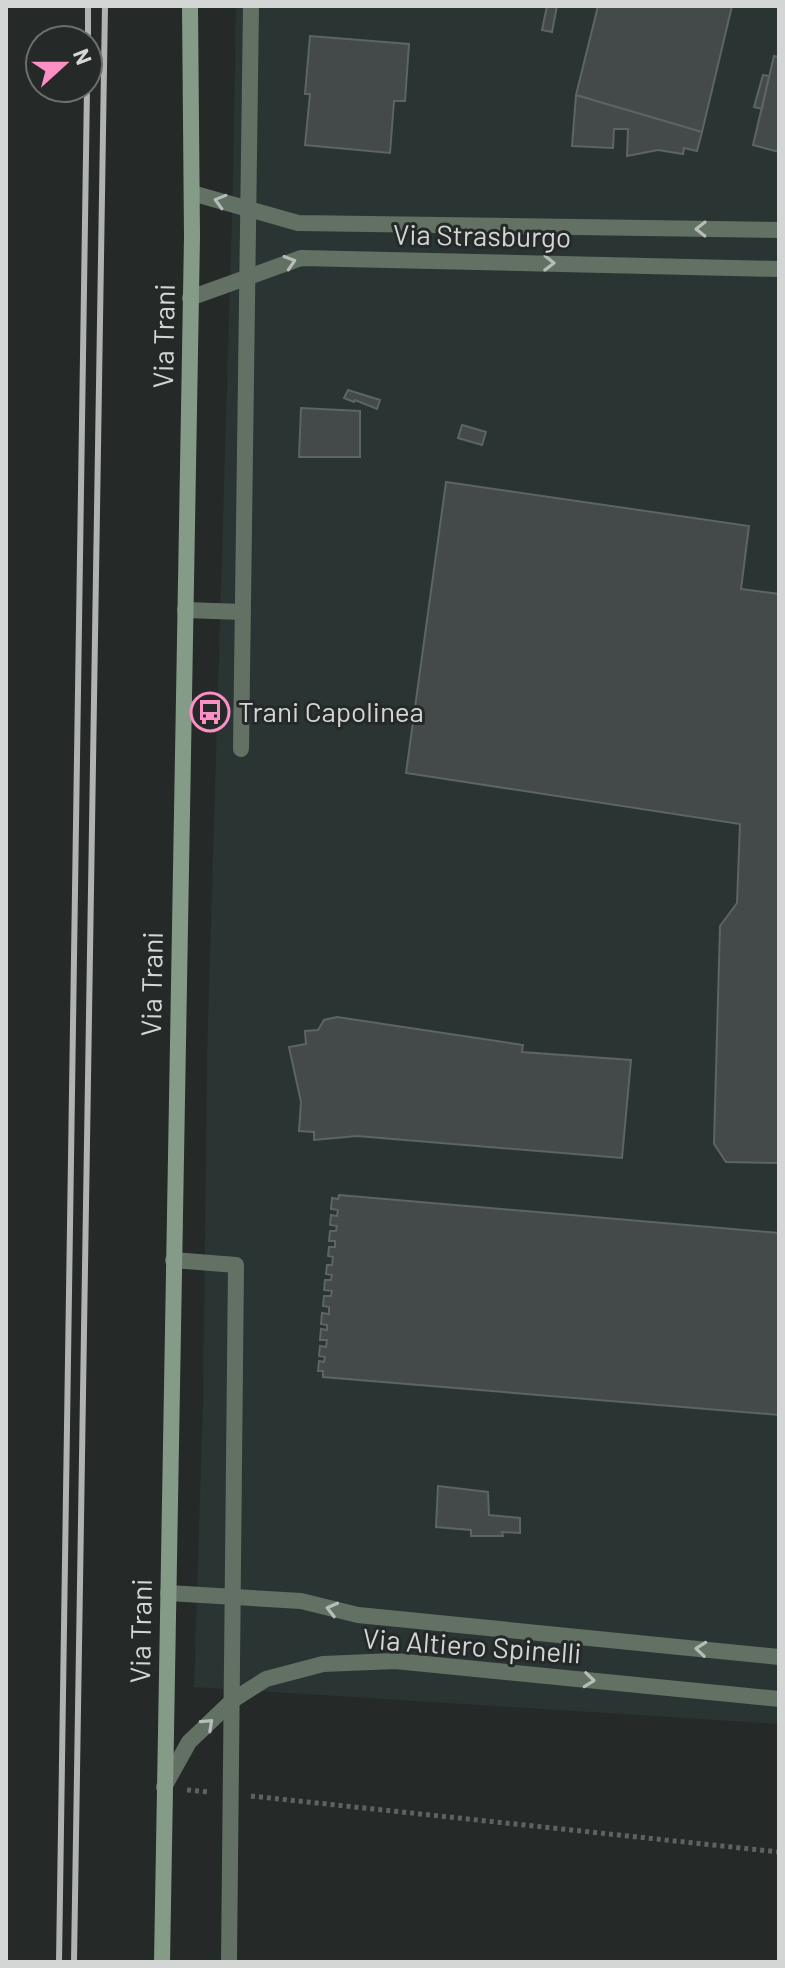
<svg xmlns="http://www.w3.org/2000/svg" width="785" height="1968" font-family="Barlow,sans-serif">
<rect width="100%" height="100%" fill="#252928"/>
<path fill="#2a3533" d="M236,6H779V1724L194,1687L203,1403L207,1058L233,184Z"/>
<path fill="#44494a" stroke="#5e6364" stroke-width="2" d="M547,6H557L552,32L542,30Z
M598,6H732L702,132L576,95Z
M310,36L409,44L405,101H394L390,153L305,145L310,94H305Z
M774,56L779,57V152L753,145Z
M763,75L769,76L762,109L754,107Z
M576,95L702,132L697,151L684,148L683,154L658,150L627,156L628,129H614L613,148L572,146Z
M348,390L380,400L377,409L355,400L354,402L344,398Z
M301,408L360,411V457H299Z
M462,425L486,432L482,445L458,438Z
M446,482L749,526L741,589L779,594V1163L726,1162L714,1144L720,926L737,903L740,824L406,773Z
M337,1017L523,1045L522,1052L631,1060L622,1158L357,1136L314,1140V1132L299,1131L301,1102L289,1047L306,1044L305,1031L318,1030L324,1020Z
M339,1195L779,1233V1415L323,1377V1371H318L319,1361L324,1362L325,1357L319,1356L320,1346L326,1347L327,1340H320L321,1329L327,1330V1325L321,1324L322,1313L329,1314V1307L323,1306L324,1296H331L332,1291L324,1290L325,1280H331L332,1275L326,1274L327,1265H332L333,1257L328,1256L329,1247H335V1241H329L330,1231H336L337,1226L330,1225L331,1215L337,1216L338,1210L331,1209L332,1198L338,1199Z
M438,1486L488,1492L489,1515L520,1518V1533L502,1532L503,1536H471V1530L436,1527Z"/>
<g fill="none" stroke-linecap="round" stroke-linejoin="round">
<path stroke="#5e6261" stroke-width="5" stroke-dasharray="4 4" stroke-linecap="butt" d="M187,1790L209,1792
M251,1796L779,1852"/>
<path stroke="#637165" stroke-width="16" d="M185,610L243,612
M241,749L251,6
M173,1260L236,1265L229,1962"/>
<path stroke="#637165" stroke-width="16" d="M192,193L298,223L779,230
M190,298L301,258L779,269
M168,1593L301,1601L358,1615L779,1657
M164,1787L189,1742L233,1700L266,1679L323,1664L395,1661L779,1699"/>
<path stroke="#849b88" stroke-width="16" d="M162,1962L192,237L190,6"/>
<path stroke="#b0b3b2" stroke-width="6" d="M88,40V6
M59,1962L87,88
M74,1962L105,6"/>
</g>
<defs><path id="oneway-chevron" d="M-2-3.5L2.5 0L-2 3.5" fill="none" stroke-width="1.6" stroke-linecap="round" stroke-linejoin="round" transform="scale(2)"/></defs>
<g stroke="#b7bdb9">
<use href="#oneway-chevron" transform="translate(220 201) rotate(-164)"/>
<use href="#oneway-chevron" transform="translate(701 229) rotate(-179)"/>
<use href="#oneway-chevron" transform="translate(290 262) rotate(-18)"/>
<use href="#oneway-chevron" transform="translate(549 263) rotate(1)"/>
<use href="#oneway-chevron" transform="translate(332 1609) rotate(-166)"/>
<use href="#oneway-chevron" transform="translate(701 1649) rotate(-174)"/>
<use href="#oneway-chevron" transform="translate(589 1680) rotate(6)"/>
<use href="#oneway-chevron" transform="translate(208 1724) rotate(-43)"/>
</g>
<defs>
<g id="bus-ring" transform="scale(2)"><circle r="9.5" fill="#252928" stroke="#fb8fc6" stroke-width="1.5"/><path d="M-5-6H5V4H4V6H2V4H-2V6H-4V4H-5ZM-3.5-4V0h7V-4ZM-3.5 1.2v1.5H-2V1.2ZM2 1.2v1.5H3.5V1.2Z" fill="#fb8fc6"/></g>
</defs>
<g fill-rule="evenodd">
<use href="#bus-ring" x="210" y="712"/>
</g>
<g text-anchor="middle" stroke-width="6" stroke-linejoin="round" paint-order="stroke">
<g font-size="28" fill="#d3d6d5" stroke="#252928">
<text transform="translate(482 236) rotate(1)" y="10">Via Strasburgo</text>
<text transform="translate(164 336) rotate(-89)" y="10">Via Trani</text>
<text transform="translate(152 984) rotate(-89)" y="10">Via Trani</text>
<text transform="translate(141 1631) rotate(-89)" y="10">Via Trani</text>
<text transform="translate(472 1646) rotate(4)" y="10">Via Altiero Spinelli</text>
</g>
<g font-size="28" fill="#d3d6d5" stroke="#252928" text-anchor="start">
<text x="238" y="722">Trani Capolinea</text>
</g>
</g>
<rect width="785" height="1968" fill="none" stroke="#d3d6d5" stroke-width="16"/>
<g transform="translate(64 64) rotate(69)"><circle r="38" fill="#252928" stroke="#6b6e6d" stroke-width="2"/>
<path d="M0-6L14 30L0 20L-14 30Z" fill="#fb8fc6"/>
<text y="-12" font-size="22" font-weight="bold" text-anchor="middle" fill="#d3d6d5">N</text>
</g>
</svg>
